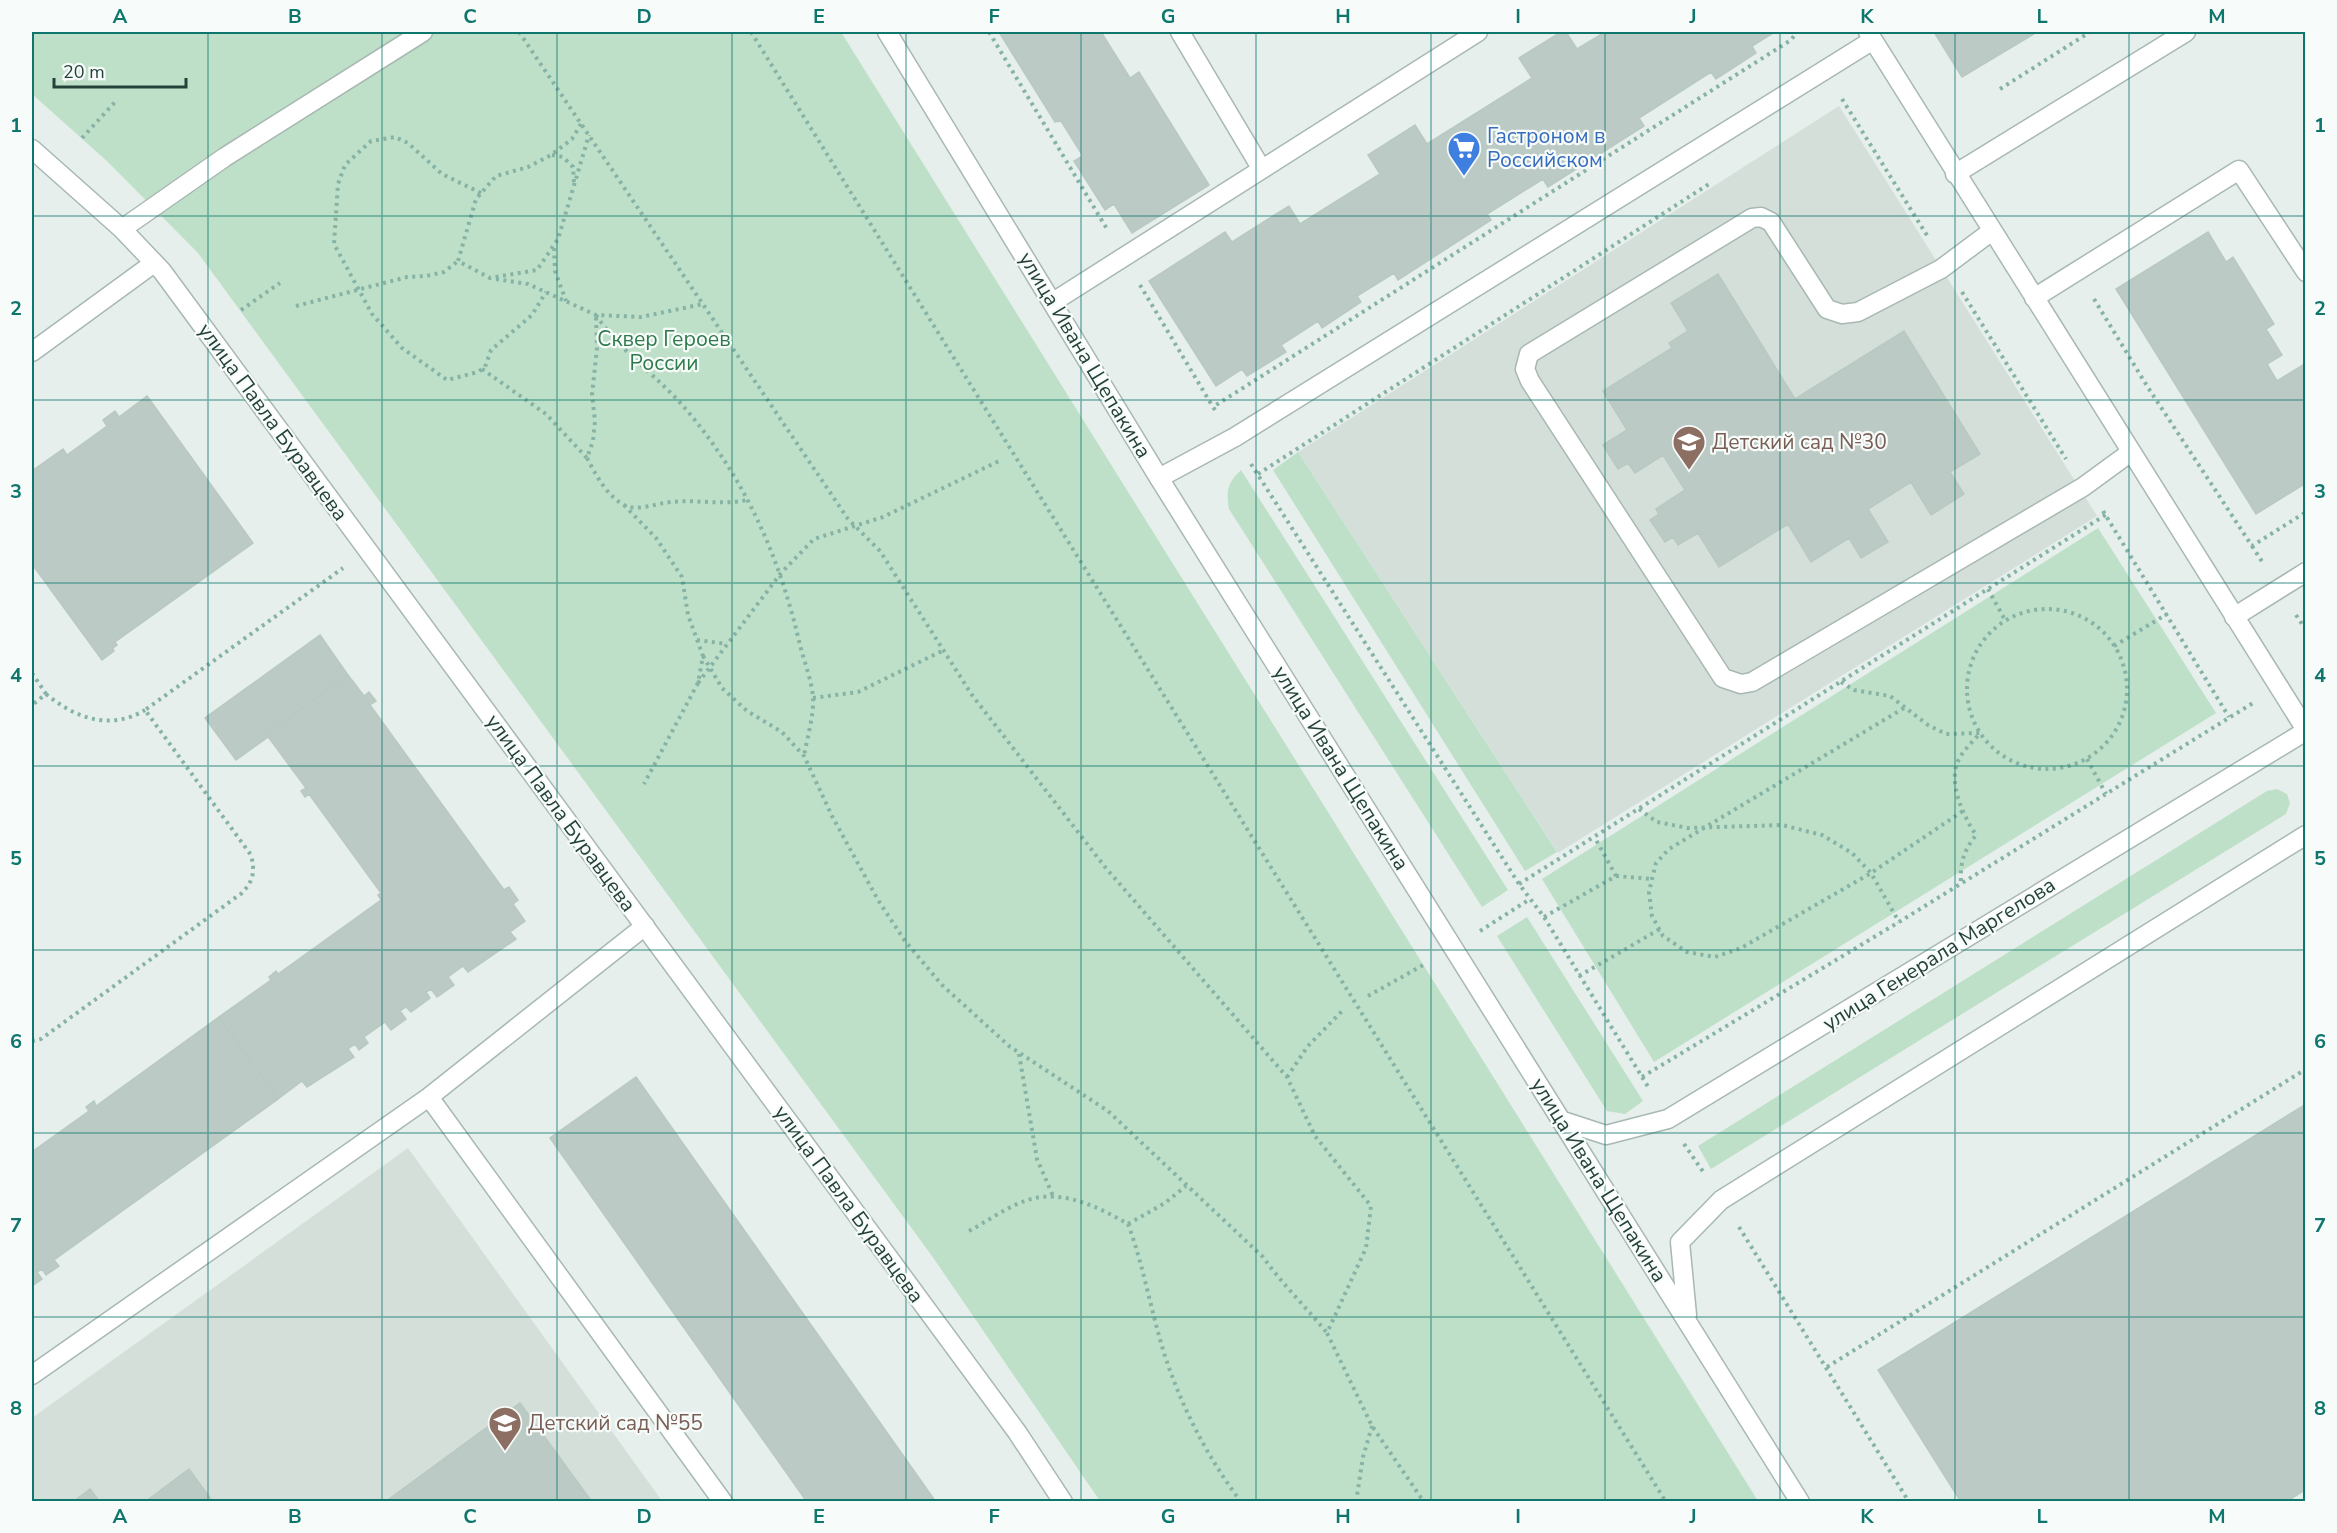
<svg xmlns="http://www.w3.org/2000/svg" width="2337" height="1533" font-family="'Nunito Sans',sans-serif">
<rect width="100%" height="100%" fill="#e6efeb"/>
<path fill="#d4dfda" d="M1839,106L2097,516L1558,853L1298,452Z
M408,1148L662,1501H32V1418Z"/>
<path fill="#bfe0c8" d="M32,32H841L1758,1501H1100L932,1256L198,253L108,162L32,94Z
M1298,452L1557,852L1525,871L1273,470Z
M1241,470L1508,890L1482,907L1229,509C1226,491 1227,483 1241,470Z
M2098,528L2216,713L1654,1062L1542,879Z
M2277,789L2287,794L2290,803L2286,814L1711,1169L1698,1146L2267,791Z
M1527,917L1643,1101L1625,1114L1607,1111L1497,936Z"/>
<path fill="#bbcac4" stroke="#b8c9c2" stroke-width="1.5" d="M999,32H1101L1130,78L1139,72L1209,185L1132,233L1114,204L1105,210L1074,161L1083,156L1061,121L1055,122Z
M1561,32H1566L1577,49L1605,32H1775L1752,46L1756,53L1716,79L1711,72L1639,118L1644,126L1548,187L1543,179L1487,214L1491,220L1398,280L1394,273L1357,296L1361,302L1322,328L1318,321L1281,345L1286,352L1247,376L1242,369L1216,386L1149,281L1225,232L1232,242L1289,206L1300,224L1380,174L1368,155L1415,125L1427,144L1532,78L1519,58Z
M1934,32H2037L1962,77Z
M2208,232L2226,262L2233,257L2274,324L2266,329L2282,355L2267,364L2277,381L2306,363V483L2256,514L2116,289Z
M1718,274L1795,399L1904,331L1980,454L1950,472L1964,494L1931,515L1911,482L1868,509L1888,542L1861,558L1849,538L1811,562L1788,524L1719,567L1698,533L1678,545L1673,537L1665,542L1650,520L1659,514L1656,509L1685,490L1663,455L1635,473L1628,463L1618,469L1603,445L1627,430L1603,391L1672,348L1669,343L1688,331L1671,303Z
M147,396L253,543L115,642L117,645L113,648L114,651L102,660L32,564V471L63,449L67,455L107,426L103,420L115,411L119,417Z
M320,635L348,675L266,734L268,737L236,760L205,718Z
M348,675L364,696L369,692L376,701L370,705L504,890L509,887L518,900L513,904L525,921L510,932L516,939L468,972L463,966L448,977L454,985L437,997L431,989L426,992L430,998L411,1012L406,1007L400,1011L406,1019L391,1030L385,1022L364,1037L368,1043L359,1050L355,1044L348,1049L354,1057L307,1087L302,1081L278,1099L219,1017L271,980L269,977L276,971L278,974L381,900L378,895L381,893L309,794L305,797L301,791L306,788L266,734Z
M219,1017L278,1099L54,1260L59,1266L46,1275L42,1269L37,1272L42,1279L32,1286V1152L89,1111L86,1107L94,1101L96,1106Z
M636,1077L936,1502H807L550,1138Z
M2306,1104V1489L2286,1502H1961L1878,1370Z
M520,1403L592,1502H385Z
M189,1469L213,1502H145Z
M90,1489L100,1502H73Z"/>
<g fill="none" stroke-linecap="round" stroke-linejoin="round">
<g stroke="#a8b8b2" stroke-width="21">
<path id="service" d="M1180,32L1261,168
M1868,32L2306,730
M1955,174L2186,32
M122,229L225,157L423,32
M1992,231L1941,269L1858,312L1842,314L1827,309L1771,222L1761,217L1752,218L1529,354L1525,369L1530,381L1723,678L1741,684L1752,682L2083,487L2131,452
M2034,298L2239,170L2306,272
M1053,302L1478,32
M32,352L154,263
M1159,478L1235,437L1873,40
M2234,617L2306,572
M429,1097L645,926
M32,1375L429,1097L723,1502"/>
</g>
<g stroke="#a8b8b2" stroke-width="21">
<path id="minor" d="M887,32L1159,478L1800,1502
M32,149L122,229L162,271L1017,1432L1063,1502
M1560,1120L1606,1135L1668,1119L2306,731
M1687,1315L1680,1242L1721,1200L2306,835"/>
</g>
<path stroke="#86b3a5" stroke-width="4" stroke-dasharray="3 4.5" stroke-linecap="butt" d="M519,32L848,519L880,551L972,695L1105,867L1287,1077L1315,1136L1371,1206L1366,1248L1327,1333L1372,1426L1424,1502
M751,32L1666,1502
M989,32L1107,229
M2000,89L2090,32
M1842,99L1928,237
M581,124L572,139L551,155L528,167L496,176L476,199L458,261L490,278L537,270L558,239L589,135
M82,138L117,100
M552,155L563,157L573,167L574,182
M481,193L442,174L408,143L395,137L371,141L345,165L338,184L334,244L372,314L402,348L447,380L478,372L485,367L491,350L532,315L546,292
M554,248L555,271L566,301
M496,279L528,284L596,315L641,317L703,304
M1140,285L1213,407
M1962,292L2066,459
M2094,299L2147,386L2252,546L2306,512
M296,306L407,277L426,276L444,272L458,261
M241,310L280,283
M596,315C620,351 656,375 684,407C745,478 779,555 800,645C804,661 812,681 813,698C814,716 807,738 804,756
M482,369L546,414L587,458L593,441L595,421L592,395L597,348L596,317
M1215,410L1213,407L1791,40L1797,32
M587,458C596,475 606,495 624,505C636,511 652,505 664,503C692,498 720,506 747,500
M1251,464L1519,884L1544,917L1650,1090
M1258,474L1709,184
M624,505L656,538L682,577L688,615L703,656L698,683L644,784
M2103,511L2229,717
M2252,546L2263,563
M1988,589L2005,620
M1967 689a80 80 0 1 1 160 0a80 80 0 1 1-160 0Z
M2296,615L2306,630
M697,640L727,644
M2114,646L2167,614
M703,656L722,688L747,711L782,732L804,756L832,816L878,900L905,941L942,985L1009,1046L1108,1111L1263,1257C1282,1284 1306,1307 1327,1333
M32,673L46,694L32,705
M1841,682L1854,690L1890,696L1928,725L1946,734L1980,733C1974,741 1964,749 1959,759C1947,781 1963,816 1976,835C1963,852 1960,863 1961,884
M698,683L781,573L814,539L883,517L999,461
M46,694C75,718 110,731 145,710
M813,698L858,692L942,651
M1904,708L1669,849L1656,863L1652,879L1649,892L1652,916L1663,936L1687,952L1715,957L1741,948L1871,873L1963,811
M2087,759L2106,794
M1639,809L1657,822L1688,828L1782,825L1822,835L1852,853L1871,873L1899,922
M1616,876L1652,879
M1519,884L2107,514
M1544,917L1616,876L1595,838
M1480,931L1530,899
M1579,976L1660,929
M1368,996L1425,964
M32,1041L41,1039L242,893C254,880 255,871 251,855L145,710L343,568
M1019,1054L1037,1159L1053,1196
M1287,1077L1308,1046L1344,1009
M1642,1077L1899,922L2253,703
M1684,1144L1704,1173
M1128,1224L1165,1203L1186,1186
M1739,1227L1909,1502
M969,1231C986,1222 1004,1209 1022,1202C1058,1187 1097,1206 1128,1224C1144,1267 1151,1312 1165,1356C1182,1408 1208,1458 1241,1502
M1827,1367L2306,1069
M1356,1502L1363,1457L1372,1426"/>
<use href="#service" stroke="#fff" stroke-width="18"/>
<use href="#minor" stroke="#fff" stroke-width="18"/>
</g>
<path fill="none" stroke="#0f766e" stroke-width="1.5" stroke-opacity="0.55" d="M208,32V1502M382,32V1502M557,32V1502M732,32V1502M906,32V1502M1081,32V1502M1256,32V1502M1431,32V1502M1605,32V1502M1780,32V1502M1955,32V1502M2129,32V1502M32,216H2306M32,400H2306M32,583H2306M32,766H2306M32,950H2306M32,1133H2306M32,1317H2306"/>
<defs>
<g id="supermarket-pin" transform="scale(1.725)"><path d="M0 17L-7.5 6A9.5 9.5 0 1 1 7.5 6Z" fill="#3f7fe0" stroke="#f7fbf9"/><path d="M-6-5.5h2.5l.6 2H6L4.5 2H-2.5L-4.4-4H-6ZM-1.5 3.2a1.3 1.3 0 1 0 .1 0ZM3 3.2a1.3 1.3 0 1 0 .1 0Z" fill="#fff"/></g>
<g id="school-pin" transform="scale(1.725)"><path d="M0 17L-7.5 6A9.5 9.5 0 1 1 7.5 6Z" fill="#8d6e63" stroke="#f7fbf9"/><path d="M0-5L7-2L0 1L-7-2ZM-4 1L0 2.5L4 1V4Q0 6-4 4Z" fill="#fff"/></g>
</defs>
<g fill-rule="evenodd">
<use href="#supermarket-pin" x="1464" y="148"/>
<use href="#school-pin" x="1689" y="442"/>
<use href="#school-pin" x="505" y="1423"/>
</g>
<g text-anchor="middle" stroke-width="4.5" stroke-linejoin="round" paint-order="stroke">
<g font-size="21" fill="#366cbe" stroke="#f7fbf9" text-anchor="start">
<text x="1487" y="143">Гастроном в<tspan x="1487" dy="24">Российском</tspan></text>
</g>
<g font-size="21" fill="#2d7a4b" stroke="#f7fbf9">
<text x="664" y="346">Сквер Героев<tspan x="664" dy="24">России</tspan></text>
</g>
<g font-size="21" fill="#24423a" stroke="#f7fbf9">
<text transform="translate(1085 355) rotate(59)" y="7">улица Ивана Щепакина</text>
<text transform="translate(273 422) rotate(54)" y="7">улица Павла Буравцева</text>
<text transform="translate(1341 768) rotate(58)" y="7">улица Ивана Щепакина</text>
<text transform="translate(561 813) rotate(54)" y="7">улица Павла Буравцева</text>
<text transform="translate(1939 954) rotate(-32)" y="7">улица Генерала Маргелова</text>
<text transform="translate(1599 1180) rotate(58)" y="7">улица Ивана Щепакина</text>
<text transform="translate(849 1204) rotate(54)" y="7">улица Павла Буравцева</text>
</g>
<g font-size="21" fill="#785e54" stroke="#f7fbf9" text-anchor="start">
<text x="1712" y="449">Детский сад №30</text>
<text x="528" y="1430">Детский сад №55</text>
</g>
</g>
<rect width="2337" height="1533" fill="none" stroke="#f7fbf9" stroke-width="66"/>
<path d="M54 78v9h132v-9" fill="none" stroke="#24423a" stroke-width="3"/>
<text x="63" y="78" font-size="18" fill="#24423a" stroke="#f7fbf9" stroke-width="4.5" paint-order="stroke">20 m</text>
<rect x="33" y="33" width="2271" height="1467" fill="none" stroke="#0f766e" stroke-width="2"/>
<g font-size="20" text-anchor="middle" font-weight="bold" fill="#0f766e">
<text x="120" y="23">A</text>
<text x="295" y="23">B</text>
<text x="470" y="23">C</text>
<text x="644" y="23">D</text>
<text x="819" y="23">E</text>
<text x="994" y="23">F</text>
<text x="1168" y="23">G</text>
<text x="1343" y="23">H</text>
<text x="1518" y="23">I</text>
<text x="1693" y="23">J</text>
<text x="1867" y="23">K</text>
<text x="2042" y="23">L</text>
<text x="2217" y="23">M</text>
<text x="16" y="132">1</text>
<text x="2320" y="132">1</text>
<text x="16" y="315">2</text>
<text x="2320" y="315">2</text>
<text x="16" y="498">3</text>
<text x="2320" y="498">3</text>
<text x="16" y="682">4</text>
<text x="2320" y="682">4</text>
<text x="16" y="865">5</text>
<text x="2320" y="865">5</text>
<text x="16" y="1048">6</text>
<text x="2320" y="1048">6</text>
<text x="16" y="1232">7</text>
<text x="2320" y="1232">7</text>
<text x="16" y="1415">8</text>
<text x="2320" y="1415">8</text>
<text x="120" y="1523">A</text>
<text x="295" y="1523">B</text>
<text x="470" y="1523">C</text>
<text x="644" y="1523">D</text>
<text x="819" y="1523">E</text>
<text x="994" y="1523">F</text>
<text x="1168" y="1523">G</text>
<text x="1343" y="1523">H</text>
<text x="1518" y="1523">I</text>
<text x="1693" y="1523">J</text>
<text x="1867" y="1523">K</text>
<text x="2042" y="1523">L</text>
<text x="2217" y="1523">M</text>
</g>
</svg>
